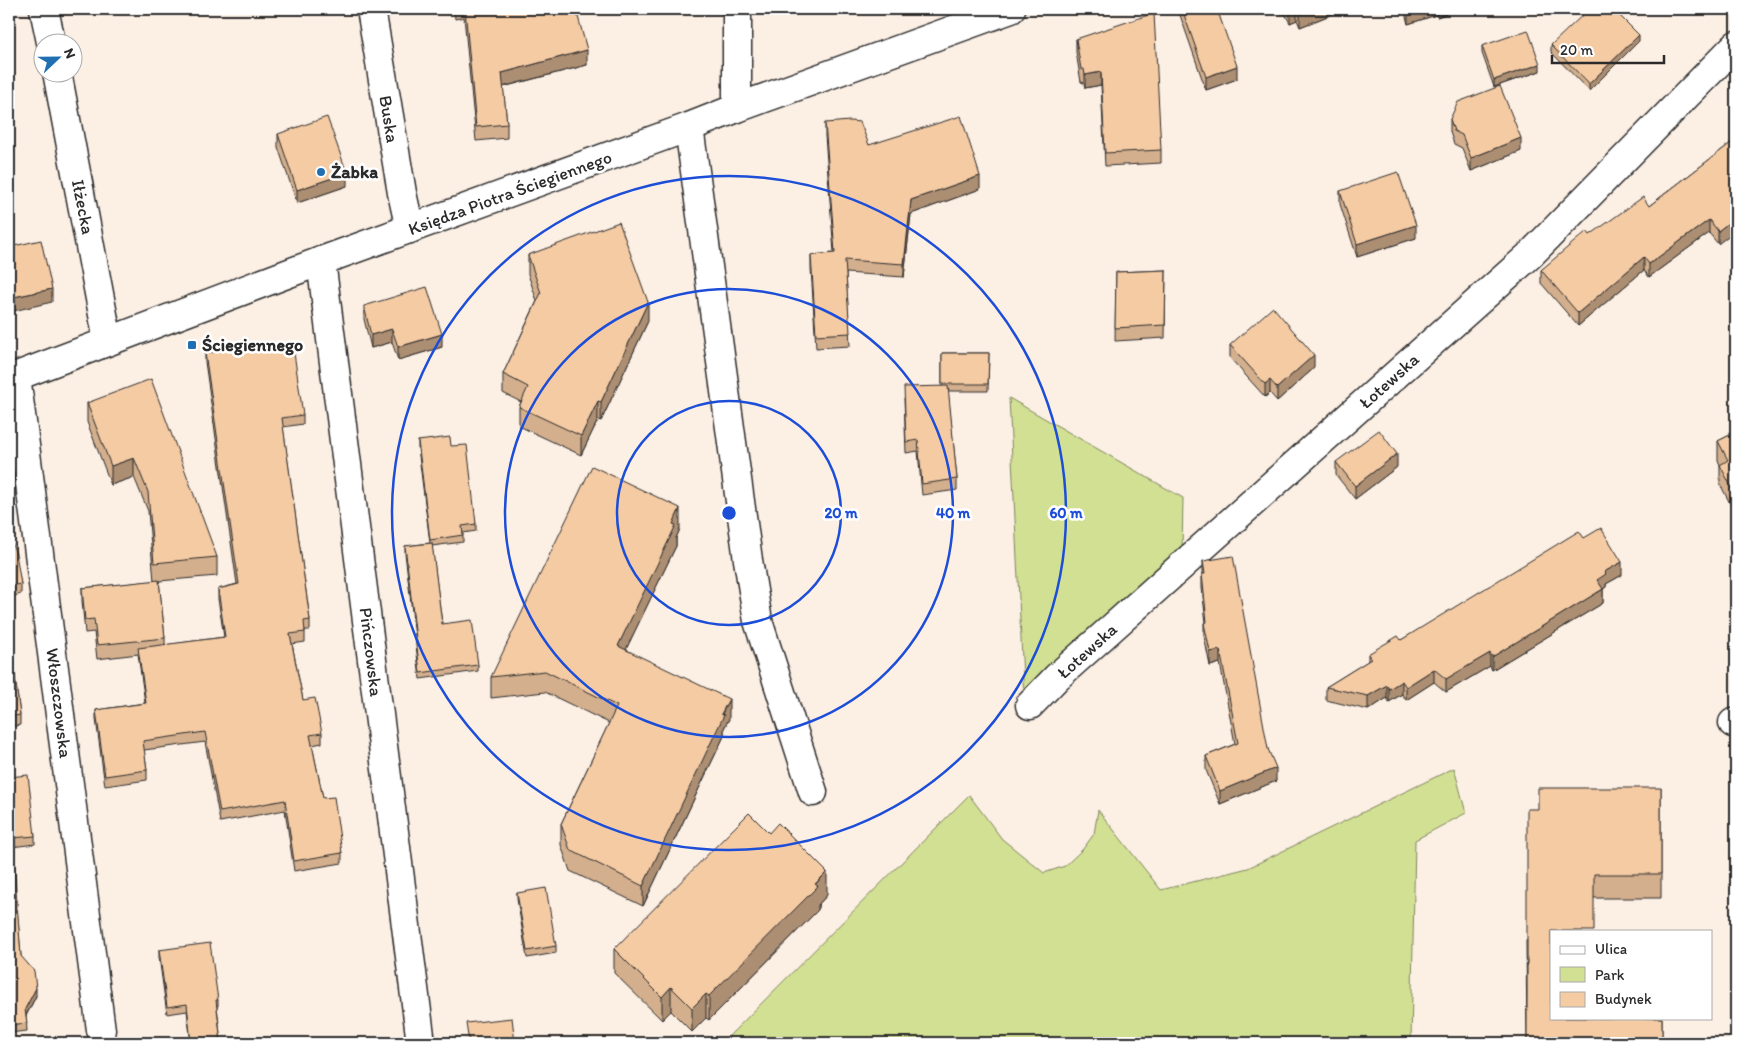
<svg xmlns="http://www.w3.org/2000/svg" width="1745" height="1052" font-family="Itim,sans-serif">
<rect width="100%" height="100%" fill="#fcefe4"/>
<filter id="ink" filterUnits="userSpaceOnUse"><feTurbulence type="fractalNoise" baseFrequency=".02" numOctaves="2"/><feDisplacementMap in="SourceGraphic" scale="10" xChannelSelector="R" yChannelSelector="G"/><feConvolveMatrix kernelMatrix="1 2 1 2 8 2 1 2 1" color-interpolation-filters="sRGB"/></filter>
<g filter="url(#ink)">
<path fill="#d2e093" stroke="#7e865f" d="M1009,398L1183,498L1182,552L1024,699Z
M1454,768L1466,813L1415,840L1411,1043H722L969,795L1002,839L1044,873L1065,866L1083,849L1094,834L1098,810L1161,890L1248,868Z"/>
<g fill="none" stroke-linecap="round" stroke-linejoin="round">
<g stroke="#2b2b2b" stroke-width="31">
<path id="street" d="M44,9L51,42
M371,9L402,193L410,229
M737,9V108
M57,72L108,341
M689,127L748,560L758,621L813,792
M321,261L421,1043
M16,376L101,1030
M1030,705L1057,677L1530,255L1736,45
M1733,723H1736"/>
</g>
<g stroke="#2b2b2b" stroke-width="31">
<path id="secondary" d="M9,379L321,261L689,127L737,108L1011,9"/>
</g>
<use href="#street" stroke="#fff" stroke-width="28"/>
<use href="#secondary" stroke="#fff" stroke-width="28"/>
</g>
<path fill="#d3af8d" stroke="#2b2b2b" d="M454,9H576L587,65L503,87L507,124V138L476,141L464,17L455,19Z
M1180,9H1217L1237,79L1206,90L1180,15Z
M1279,9H1335V13L1300,27L1297,20L1290,23L1285,14H1281Z
M1404,9H1460L1437,17L1436,15L1408,24Z
M1076,39L1161,150V163L1105,166L1101,85L1085,88L1084,83L1081,82L1076,52Z
M1639,41L1589,91L1551,52V45Z
M1482,46L1540,71L1494,87L1482,53Z
M1450,119L1521,151L1471,171L1462,148L1454,144L1450,132Z
M825,123L869,145L980,189L911,214L904,277L846,273L850,346L816,348L811,268V255L834,253L825,136Z
M278,134L347,186L297,203L278,147Z
M1736,139L1718,244L1709,233L1649,277L1644,270L1578,326L1541,283V270L1590,235L1649,206Z
M1340,191L1416,238L1357,257L1340,204Z
M528,255L648,321L601,421L598,420L581,455L519,426V407L521,402L503,393V374L537,301L528,274Z
M1166,270L1165,338L1115,341L1116,272Z
M364,306L442,347L398,360L392,342L371,348L364,319Z
M1230,345L1314,368L1277,401L1270,393L1265,397L1230,358Z
M265,350L303,415V424L283,427L310,620V630H305V642L292,644L303,700L322,733V743L312,745L323,798L342,853V863L294,871L285,810L220,822L205,742L144,750L147,770V780L105,786L96,719V710L145,703L138,654L97,659L94,632L85,633L82,601V588L154,581L148,511L134,477L111,485L87,422V403L217,557V576L159,581L165,638V645L224,637L218,599V589L237,584L205,362V353Z
M942,353H989L988,391H948L957,479V490L922,495L918,451L906,453L904,398L942,386Z
M1736,432V515L1720,484V465L1718,460V441Z
M418,441L451,446L476,524V531L463,533V542L432,546L442,624L478,665V671L420,679L405,553V546L430,543L418,448Z
M1336,462L1397,467L1355,499L1336,475Z
M680,529L676,538V546L626,649L729,719L724,728V736L643,906L570,871L561,845V824L609,723L545,692L491,698V677Z
M9,535L21,584V594L9,597Z
M1584,538L1622,575L1606,584V587L1603,589V603L1492,670L1490,666L1446,692L1434,682L1406,700L1402,694L1389,702L1387,698L1368,710L1326,700V687L1368,661V654L1401,640Z
M1203,561L1268,749L1276,781L1220,804L1206,770V756L1235,744L1220,663L1210,666L1204,636V623H1206L1202,588V574H1203Z
M9,631L20,715V725L9,727Z
M9,777L35,836V844L12,847L21,956L36,996L26,1016L27,1031L9,1033Z
M1661,788V898H1594L1551,931L1662,1018V1043H1527L1526,940Z
M517,893L556,946V953L527,958L517,899Z
M827,895L818,905V910L709,1020L706,1018L692,1032L671,1011L662,1020L614,973V949Z
M159,950L218,1000V1006H217L221,1043H191L187,1011L167,1014L159,957Z"/>
<path fill="#ac8e73" stroke="#2b2b2b" d="M1293,9H1297V20L1290,23V10Z
M1312,9H1335V13L1300,27V14Z
M1414,9H1436V15L1408,24V11Z
M1437,9H1460L1437,17Z
M1639,35V41L1589,91V84Z
M587,50V65L502,87V73Z
M1540,64V71L1494,87V80Z
M1237,66V79L1206,90V77Z
M1101,72V85L1085,88V75Z
M1521,138V151L1471,171V158Z
M347,173V186L297,203V190Z
M980,176V189L911,214L904,277V264L911,200Z
M1736,217V230L1718,244V231Z
M1709,220V233L1649,277V264Z
M1416,225V238L1357,257V244Z
M1644,257V270L1578,326V313Z
M52,289V302L9,312V298Z
M648,302V321L601,421V402Z
M392,329V342L371,348V335Z
M442,334V347L398,360V347Z
M1314,355V368L1277,401V388Z
M1270,380V393L1265,397V384Z
M598,401V420L581,455V436Z
M1397,454V467L1355,499V486Z
M134,458V477L111,485V466Z
M9,474H10V484L9,485Z
M680,508V529L676,538V546L618,666V646Z
M1622,562V575L1606,584V587L1597,593V580L1604,572Z
M1603,589V603L1492,670V657Z
M1220,650V663L1210,666V652Z
M1490,653V666L1446,692V679Z
M1434,669V682L1406,700V687Z
M1402,681V694L1389,702V689Z
M1387,685V698L1368,710V696Z
M729,699V719L724,728V736L643,906V886Z
M1276,768V781L1220,804V791Z
M827,872V895L818,905V910L709,1020V996Z
M671,987V1011L662,1020V997Z
M36,988V996L25,1017V1009Z
M706,994V1018L692,1032V1008Z"/>
<path fill="#f5cba4" stroke="#2b2b2b" d="M465,9H576L587,50L502,73L507,124L476,127Z
M1182,9H1217L1237,66L1206,77Z
M1298,9H1312L1300,14Z
M1589,9H1613L1639,35L1589,84L1551,45Z
M1154,13L1161,150L1105,153L1101,72L1085,75L1084,69H1081L1076,39Z
M1528,30L1540,64L1494,80L1482,46Z
M1500,86L1521,138L1471,158L1462,135L1454,131L1450,119L1458,102Z
M961,116L980,176L911,200L904,264L845,260L850,333L816,335L811,255L835,253L825,123L850,121L860,122L869,145Z
M327,117L347,173L297,190L278,134Z
M1736,139V217L1718,231L1709,220L1649,264L1644,257L1578,313L1541,270L1587,231L1590,235L1643,197L1649,206Z
M1398,172L1416,225L1357,244L1340,191Z
M619,222L648,302L601,402L598,401L581,436L519,407L528,387L503,374L541,293L528,255Z
M41,240L52,289L9,298V247Z
M1166,270L1165,325L1115,328L1116,272Z
M427,287L442,334L398,347L392,329L371,335L364,306Z
M1273,307L1314,355L1277,388L1270,380L1265,384L1230,345Z
M265,345V350L293,346L303,415L282,418L310,620L304,621L305,632L290,634L303,700L315,698L322,733L310,735L323,798L334,797L342,853L294,861L285,800L220,812L205,732L143,741L147,770L105,776L96,710L146,703L138,648L225,637L218,589L239,584L205,353Z
M942,353H989L988,384H942Z
M151,379L217,557L154,563L148,492L134,458L111,466L87,403Z
M948,386L957,479L922,484L918,440L906,442L904,387Z
M1379,430L1397,454L1355,486L1336,462Z
M1736,432V496L1720,465L1728,460L1718,441Z
M450,437L451,446L467,445L476,524L462,526L463,535L430,540L418,441Z
M592,466L680,508L673,524L676,525L618,646L729,699L721,714L724,715L643,886L570,850L561,824L617,706L545,671L491,677Z
M1601,528L1622,562L1604,572L1606,574L1597,580L1603,589L1492,657L1490,653L1446,679L1434,669L1406,687L1402,681L1389,689L1387,685L1368,696L1326,687L1371,659L1368,654L1398,636L1401,640L1579,531L1584,538Z
M9,535L16,554L21,584L9,586Z
M432,543L442,624L472,620L478,665L420,673L405,546Z
M1233,556L1268,749L1276,768L1220,791L1206,756L1238,743L1220,650L1210,652L1204,623L1207,622L1202,574H1205L1203,561Z
M159,580L165,638L97,645L94,619L85,620L82,588Z
M9,631L20,715L9,717Z
M28,775L35,836L12,838L21,956L34,971L36,988L25,1009L27,1023L9,1025V777Z
M1538,788H1661V874H1594V931H1551V1018H1662V1043H1527V809H1538Z
M749,813L769,833L778,823L827,872L815,884L818,886L709,996L706,994L692,1008L671,987L662,997L614,949Z
M546,888L556,946L527,951L517,893Z
M210,943L218,1000H216L221,1043H191L187,1004L167,1007L159,950Z
M512,1018L515,1043H469L466,1023Z
M578,1039V1043H547Z"/>
</g>
<g fill="none" stroke="#1d4ed8" stroke-width="2.5">
<circle cx="729" cy="513" r="112"/>
<circle cx="729" cy="513" r="224"/>
<circle cx="729" cy="513" r="337"/>
</g>
<g fill="#1f6fb2" stroke="#fff" stroke-width="2">
<circle cx="321" cy="172" r="5"/>
<rect x="187" y="340" width="10" height="10" rx="2.5"/>
</g>
<g text-anchor="middle" stroke-width="5" stroke-linejoin="round" paint-order="stroke">
<g font-size="18" fill="#2b2b2b" stroke="#fff">
<text transform="translate(389 119) rotate(81)" y="6">Buska</text>
<text transform="translate(510 193) rotate(-20)" y="6">Księdza Piotra Ściegiennego</text>
<text transform="translate(83 207) rotate(79)" y="6">Iłżecka</text>
<text transform="translate(1389 381) rotate(-42)" y="6">Łotewska</text>
<text transform="translate(1087 651) rotate(-42)" y="6">Łotewska</text>
<text transform="translate(371 652) rotate(83)" y="6">Pińczowska</text>
<text transform="translate(59 703) rotate(83)" y="6">Włoszczowska</text>
</g>
<g font-size="18" font-weight="bold" fill="#2b2b2b" stroke="#fff" text-anchor="start">
<text x="331" y="178">Żabka</text>
<text x="202" y="351">Ściegiennego</text>
</g>
</g>
<circle cx="729" cy="513" r="8" fill="#1d4ed8" stroke="#fff" stroke-width="2.5"/>
<g font-size="15" text-anchor="middle" font-weight="bold" fill="#1d4ed8" stroke="#fff" stroke-width="5" stroke-linejoin="round" paint-order="stroke">
<text x="841" y="518">20 m</text>
<text x="953" y="518">40 m</text>
<text x="1066" y="518">60 m</text>
</g>
<rect width="1745" height="1052" fill="none" stroke="#fff" stroke-width="30"/>
<rect x="15" y="15" width="1715" height="1022" fill="none" stroke="#2b2b2b" stroke-width="2" filter="url(#ink)"/>
<rect x="1550" y="930" width="162" height="90" fill="#ffffff" stroke="#aaaaaa"/>
<rect x="1560" y="946" width="25" height="8" fill="#ffffff" stroke="#aaaaaa"/>
<text x="1595" y="954" font-size="15" fill="#2b2b2b">Ulica</text>
<rect x="1560" y="967" width="25" height="15" fill="#d2e093" stroke="#aaaaaa"/>
<text x="1595" y="980" font-size="15" fill="#2b2b2b">Park</text>
<rect x="1560" y="992" width="25" height="15" fill="#f5cba4" stroke="#aaaaaa"/>
<text x="1595" y="1004" font-size="15" fill="#2b2b2b">Budynek</text>
<g transform="translate(58 58) rotate(68)"><circle r="24" fill="#ffffff" stroke="#aaaaaa"/>
<path d="M0-4L9 19L0 12L-9 19Z" fill="#1f6fb2"/>
<text y="-8" font-size="14" font-weight="bold" text-anchor="middle" fill="#2b2b2b">N</text>
</g>
<path d="M1552 55v8h112v-8" fill="none" stroke="#2b2b2b" stroke-width="2.5"/>
<text x="1560" y="55" font-size="15" fill="#2b2b2b" stroke="#ffffff" stroke-width="4" paint-order="stroke">20 m</text>
</svg>
